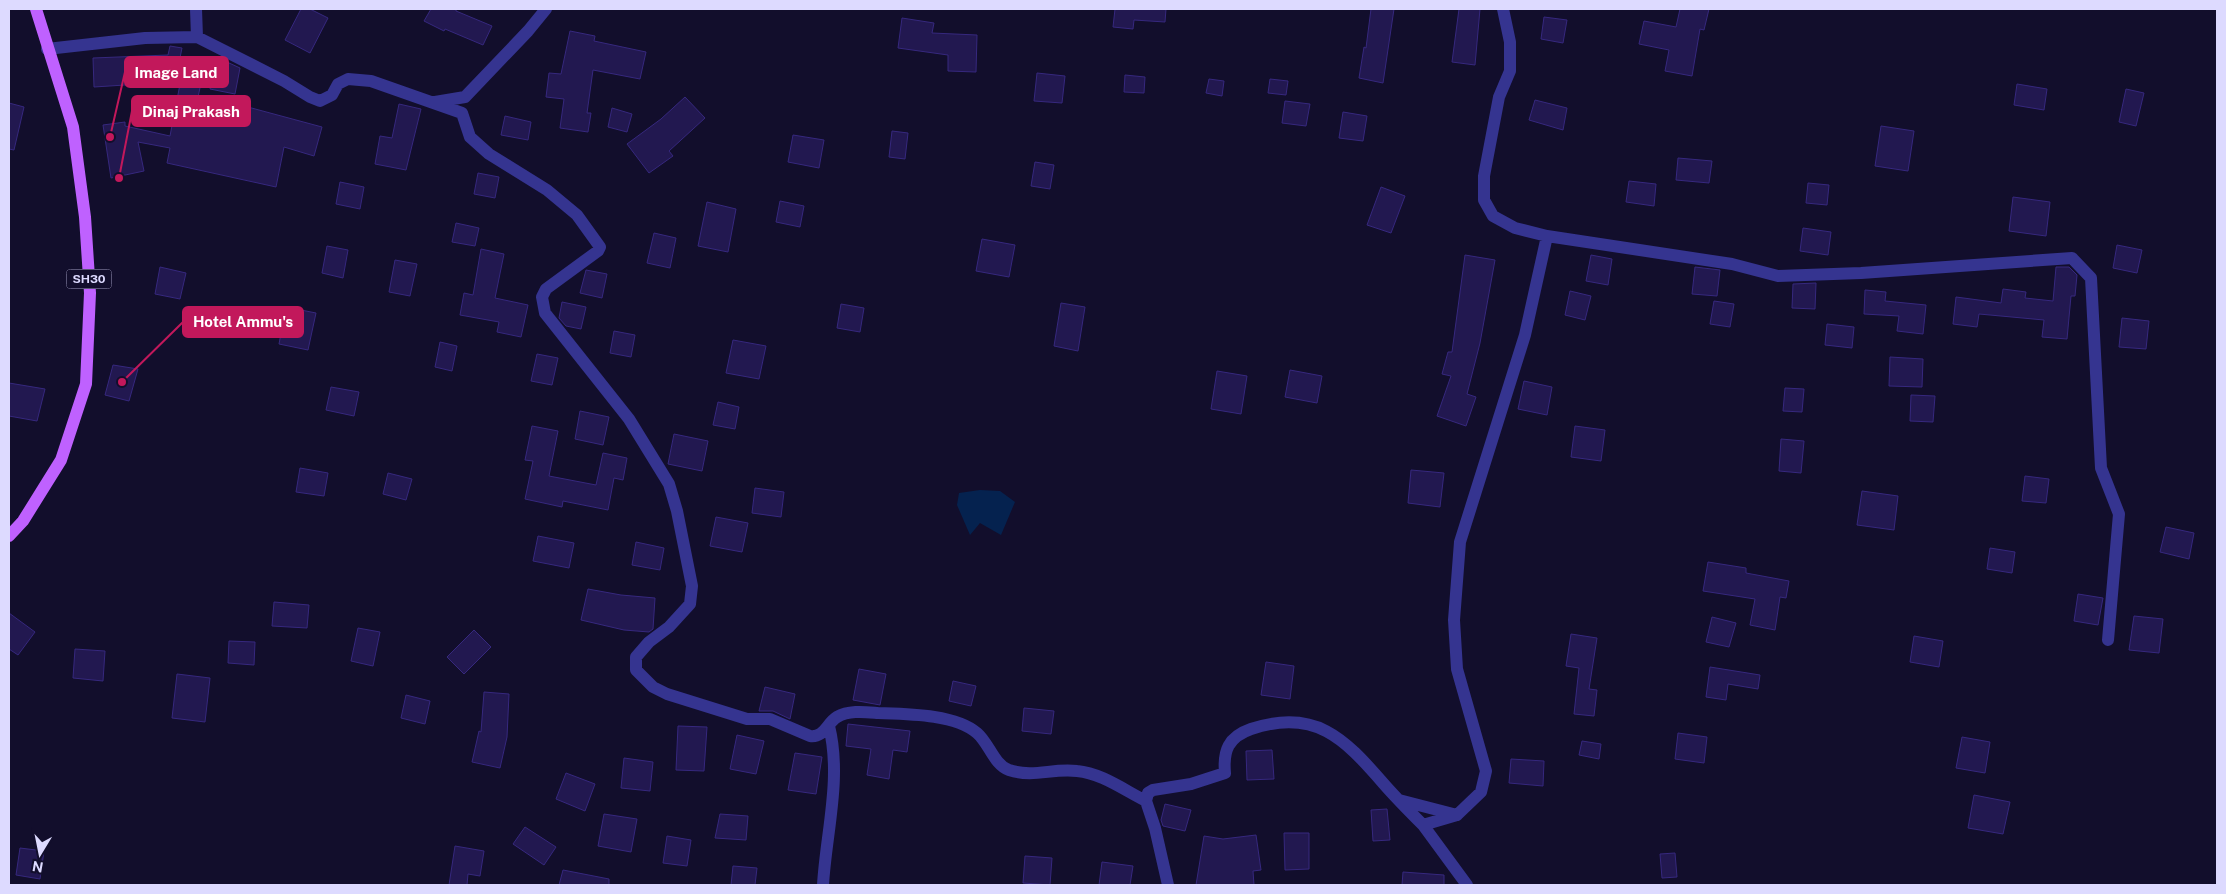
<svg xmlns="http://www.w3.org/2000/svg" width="2226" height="894" font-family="'Public Sans',sans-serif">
<rect width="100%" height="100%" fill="#120e2c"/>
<path fill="#05224f" d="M980,490L1000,491L1015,502L1001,535L980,523L970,535L957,505L959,493Z"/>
<path fill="#221850" stroke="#36287e" d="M301,9H310L328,18L310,53L285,40Z
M431,9H456V11L492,26L483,45L445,29L444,31L424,21Z
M1115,9H1166L1165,22L1134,20L1133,29L1113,27Z
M1371,9H1394L1383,83L1359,78L1364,47L1366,48Z
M1459,9H1480L1475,65L1452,62Z
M1680,9H1709L1704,30L1700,29L1692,76L1665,71L1669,50L1639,44L1644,21L1676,27Z
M1544,17L1567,20L1563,43L1541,39Z
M902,18L934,23L932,33L977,35L976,72L948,71V55L898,48Z
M570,31L595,36L594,41L646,52L640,79L593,70L587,113H591L588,132L560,128L564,99L546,97L549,73L561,74Z
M170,46L182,48L174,87L156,83L94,87L93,58L168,55Z
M216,57L240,68L235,94L210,89Z
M1037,73L1065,76L1062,103L1034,101Z
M1125,75L1145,77L1144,93L1124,92Z
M181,79L201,83L194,116L228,123L233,103L322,127L314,156L284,147L276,187L167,163L170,148L138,142L144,171L111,178L103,125L125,122V126L170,136Z
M1209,79L1224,81L1222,96L1206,93Z
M1270,79L1288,81L1286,95L1268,93Z
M2017,84L2047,89L2044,110L2014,105Z
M2126,89L2144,93L2136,126L2119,122Z
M685,97L705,118L669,151L673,156L649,173L627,144L661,119Z
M1535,100L1567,108L1563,130L1529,120Z
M1285,101L1310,104L1306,126L1282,123Z
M9,103L24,107L14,150L9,149Z
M399,104L421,109L406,170L375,164L380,136L392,138Z
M612,108L632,114L627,132L608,127Z
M1343,112L1367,116L1363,141L1339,138Z
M505,116L531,122L528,140L501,135Z
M1881,126L1914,131L1908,171L1875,166Z
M892,131L908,133L905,159L889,157Z
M793,135L824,140L819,168L788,162Z
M1678,158L1712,161L1709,183L1676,180Z
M1035,162L1054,165L1050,189L1031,186Z
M478,173L499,177L495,198L474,194Z
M1629,181L1656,184L1654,206L1626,202Z
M340,182L364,187L360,209L336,204Z
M1808,183L1829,185L1827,205L1806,203Z
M1381,187L1405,196L1391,233L1367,225Z
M2013,197L2050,202L2046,236L2009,231Z
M780,201L804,206L800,227L776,222Z
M707,202L736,209L728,252L698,246Z
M456,223L479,228L475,246L452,242Z
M1803,228L1831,232L1828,255L1800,251Z
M654,233L676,238L670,268L647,263Z
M982,239L1015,245L1009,277L976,271Z
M2117,245L2142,250L2137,273L2113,268Z
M327,246L348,250L343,278L322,273Z
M481,249L504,254L495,298L528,305L521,337L497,332L499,322L460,315L464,293L473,295Z
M1465,255L1495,260L1480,343L1467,394L1476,397L1466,426L1437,416L1451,376L1442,374L1448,352H1452Z
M1591,255L1612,259L1608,285L1586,281Z
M395,260L417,264L410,296L389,292Z
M160,267L186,273L180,299L155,294Z
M1695,267L1720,270L1717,296L1692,294Z
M2056,267H2069L2077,275L2075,296H2071L2067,339L2042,337L2044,320L1979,314L1977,327L1953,324L1956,297L2001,303L2003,289L2026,292L2025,298L2053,301Z
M586,270L607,274L602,298L580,293Z
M1816,283L1815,309L1792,308L1793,284Z
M1865,290L1886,292L1885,301L1926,305L1923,334L1897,331L1899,316L1864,314Z
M1570,291L1591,296L1585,320L1565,315Z
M1714,301L1734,304L1730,327L1710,324Z
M562,302L586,307L581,329L566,326L559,318Z
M1061,303L1085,307L1078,351L1054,346Z
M841,304L864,308L860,332L837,328Z
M286,307L316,313L308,350L279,344Z
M2122,318L2149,321L2146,349L2119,347Z
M1827,324L1854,327L1852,348L1825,345Z
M614,331L635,335L631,357L610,353Z
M733,340L766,346L759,379L726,373Z
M440,342L457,346L452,371L435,367Z
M537,354L558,358L552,385L531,381Z
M1890,357L1923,359L1922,387L1889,386Z
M113,365L138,369L129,401L105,395Z
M1290,370L1322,376L1317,403L1285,397Z
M1217,371L1247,376L1241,414L1211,409Z
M1524,381L1552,387L1547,415L1518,409Z
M9,383L45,389L37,421L9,416Z
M331,387L359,392L354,416L326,410Z
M1785,388L1804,389L1802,412L1783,411Z
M1911,395L1935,396L1933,422L1910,421Z
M718,402L739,407L735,429L713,425Z
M580,411L609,417L603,445L575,439Z
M532,426L558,431L549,476L596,485L603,453L627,458L623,480L614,478L608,510L563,501L562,507L525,499L533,461L525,460Z
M1575,426L1605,430L1601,461L1571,457Z
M674,434L708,441L702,471L668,464Z
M1781,439L1804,441L1801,473L1779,471Z
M300,468L328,473L324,496L296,492Z
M1411,470L1444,473L1440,507L1408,503Z
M388,473L412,479L406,500L383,494Z
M2025,476L2049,479L2046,503L2022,501Z
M755,488L784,492L781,517L752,513Z
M1862,491L1898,496L1894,530L1857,525Z
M716,517L748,523L742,552L710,546Z
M2166,527L2194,533L2189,559L2160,552Z
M538,536L574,543L569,568L533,561Z
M636,542L664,548L660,570L632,565Z
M1990,548L2015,552L2012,573L1987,569Z
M1708,562L1746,568V573L1789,581L1786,598L1780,597L1775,630L1750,625L1755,599L1703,591Z
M588,589L621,595L655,598L653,629L649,632L624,630L581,620Z
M2078,594L2103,598L2098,625L2074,621Z
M274,602L309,605L307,628L272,626Z
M9,613L35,632L18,655L9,649Z
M2134,616L2163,619L2159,653L2129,650Z
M1712,617L1736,623L1729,647L1706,642Z
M358,628L380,632L373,666L351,661Z
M474,630L491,647L464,674L447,657Z
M1571,634L1597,638L1589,689L1597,690L1594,716L1574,714L1579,668L1566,666Z
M1914,636L1943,641L1939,667L1910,662Z
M229,641L255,642L254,665L228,663Z
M75,649L105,651L103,681L73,678Z
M1266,662L1294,666L1290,699L1261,695Z
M1710,667L1760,675L1758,689L1728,684L1726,700L1706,697Z
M859,669L886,674L880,705L853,700Z
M177,674L210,678L205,722L172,718Z
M953,681L976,686L971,706L949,701Z
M765,687L795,694L790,719L773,711H759Z
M484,692L509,694L507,737L500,768L472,762L479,731L481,732Z
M406,695L430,701L425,724L401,718Z
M1024,708L1054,711L1051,734L1022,731Z
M848,724L910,731L907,752L893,750L889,779L867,775L871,749L846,746Z
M678,726L707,727L704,771L676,770Z
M1678,733L1707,737L1704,763L1675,759Z
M737,735L764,741L756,774L730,769Z
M1962,737L1990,742L1985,773L1956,768Z
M1582,741L1601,744L1599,759L1579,755Z
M1272,750L1274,779L1247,780L1246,751Z
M795,753L822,757L816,794L788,790Z
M624,758L653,762L650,791L621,788Z
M1511,759L1544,761L1543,786L1509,783Z
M566,773L595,784L585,811L556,799Z
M1974,795L2010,802L2003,834L1968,828Z
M1165,804L1191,810L1185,831L1163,826L1161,820Z
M1387,809L1390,840L1373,841L1371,810Z
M604,814L637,819L631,852L598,846Z
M720,814L748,816L746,840L715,838Z
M525,827L556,847L544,865L513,844Z
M1284,833H1309V869L1285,870Z
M1256,835L1261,870L1253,871L1254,885H1196L1204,836L1223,839Z
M667,836L691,840L687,866L663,863Z
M455,846L484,851L480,876L468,874L467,885H449Z
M20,848L44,851L40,879L16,875Z
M1675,853L1677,877L1662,878L1660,854Z
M1025,856L1052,858L1050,885L1023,883Z
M1102,862L1133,866L1130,885H1099Z
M733,866L757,868L755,885H731Z
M563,870L609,879V885H559Z
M1403,872L1444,875V885H1402Z"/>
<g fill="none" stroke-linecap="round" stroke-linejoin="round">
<path stroke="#353490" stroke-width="12" d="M196,9L197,37
M47,49L145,38L197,37L284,81L310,97L320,101L332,95L338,84L348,79L371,81L462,113L470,137L489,154L547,190L577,215L600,247L598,251L546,289L542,297L545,313L629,419L669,484L677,511L692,586L690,604L669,627L649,642L636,657V670L653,687L667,694L747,719H770L810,736C824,738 827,723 837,717C849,710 865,712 878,713C907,714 955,714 977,733C989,743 994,765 1009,770C1035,778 1051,768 1077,771C1101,773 1124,790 1146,801L1148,793L1153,790L1191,784L1225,773C1223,751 1228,737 1251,729C1315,708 1344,738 1383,783C1396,798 1409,811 1423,825
M435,102L465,97L528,31L546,9
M1547,236L1732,264L1778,276L1861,273L2072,258L2091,278L2101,468L2119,514L2108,640
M1399,800L1457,815
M1146,801L1155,828L1168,885
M823,885C826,833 842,778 829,726
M1467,885L1423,825L1457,815L1481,792L1486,771L1457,669L1454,620L1460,542L1525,335L1547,236L1515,228L1493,216L1484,200V176L1499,97L1510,71V42L1503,9"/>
<path stroke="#bf61ff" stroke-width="12" d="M9,536L23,521L61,460L86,384L90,293L85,217L73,127L36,9"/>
</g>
<g text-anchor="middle" stroke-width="5" stroke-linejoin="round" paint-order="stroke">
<rect fill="#120e2c" stroke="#a09dc0" stroke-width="1" x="66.5" y="269.5" width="45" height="19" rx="4"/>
<g font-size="12" font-weight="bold" fill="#dddaff">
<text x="89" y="283">SH30</text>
</g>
</g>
<path fill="none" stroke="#c2185b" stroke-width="2" d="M110 137L125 72M119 178L132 111M122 382L183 322"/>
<g fill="#c2185b" stroke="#120e2c" stroke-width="2">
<circle cx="110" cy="137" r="5"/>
<circle cx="119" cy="178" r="5"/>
<circle cx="122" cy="382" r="5"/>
</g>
<g fill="#c2185b" stroke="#c2185b" stroke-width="2">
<rect x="125" y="57" width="103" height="30" rx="5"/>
<rect x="132" y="96" width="118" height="30" rx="5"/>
<rect x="183" y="307" width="120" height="30" rx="5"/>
</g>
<g font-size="15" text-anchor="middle" font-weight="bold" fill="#fff">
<text x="176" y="78">Image Land</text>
<text x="191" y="117">Dinaj Prakash</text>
<text x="243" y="327">Hotel Ammu's</text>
</g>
<rect width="2226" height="894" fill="none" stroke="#dddaff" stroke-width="20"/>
<g transform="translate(40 854) rotate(190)" stroke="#120e2c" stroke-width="4" paint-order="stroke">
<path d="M0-4L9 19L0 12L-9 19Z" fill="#dddaff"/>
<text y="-8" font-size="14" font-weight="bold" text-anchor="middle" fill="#dddaff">N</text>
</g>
</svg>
